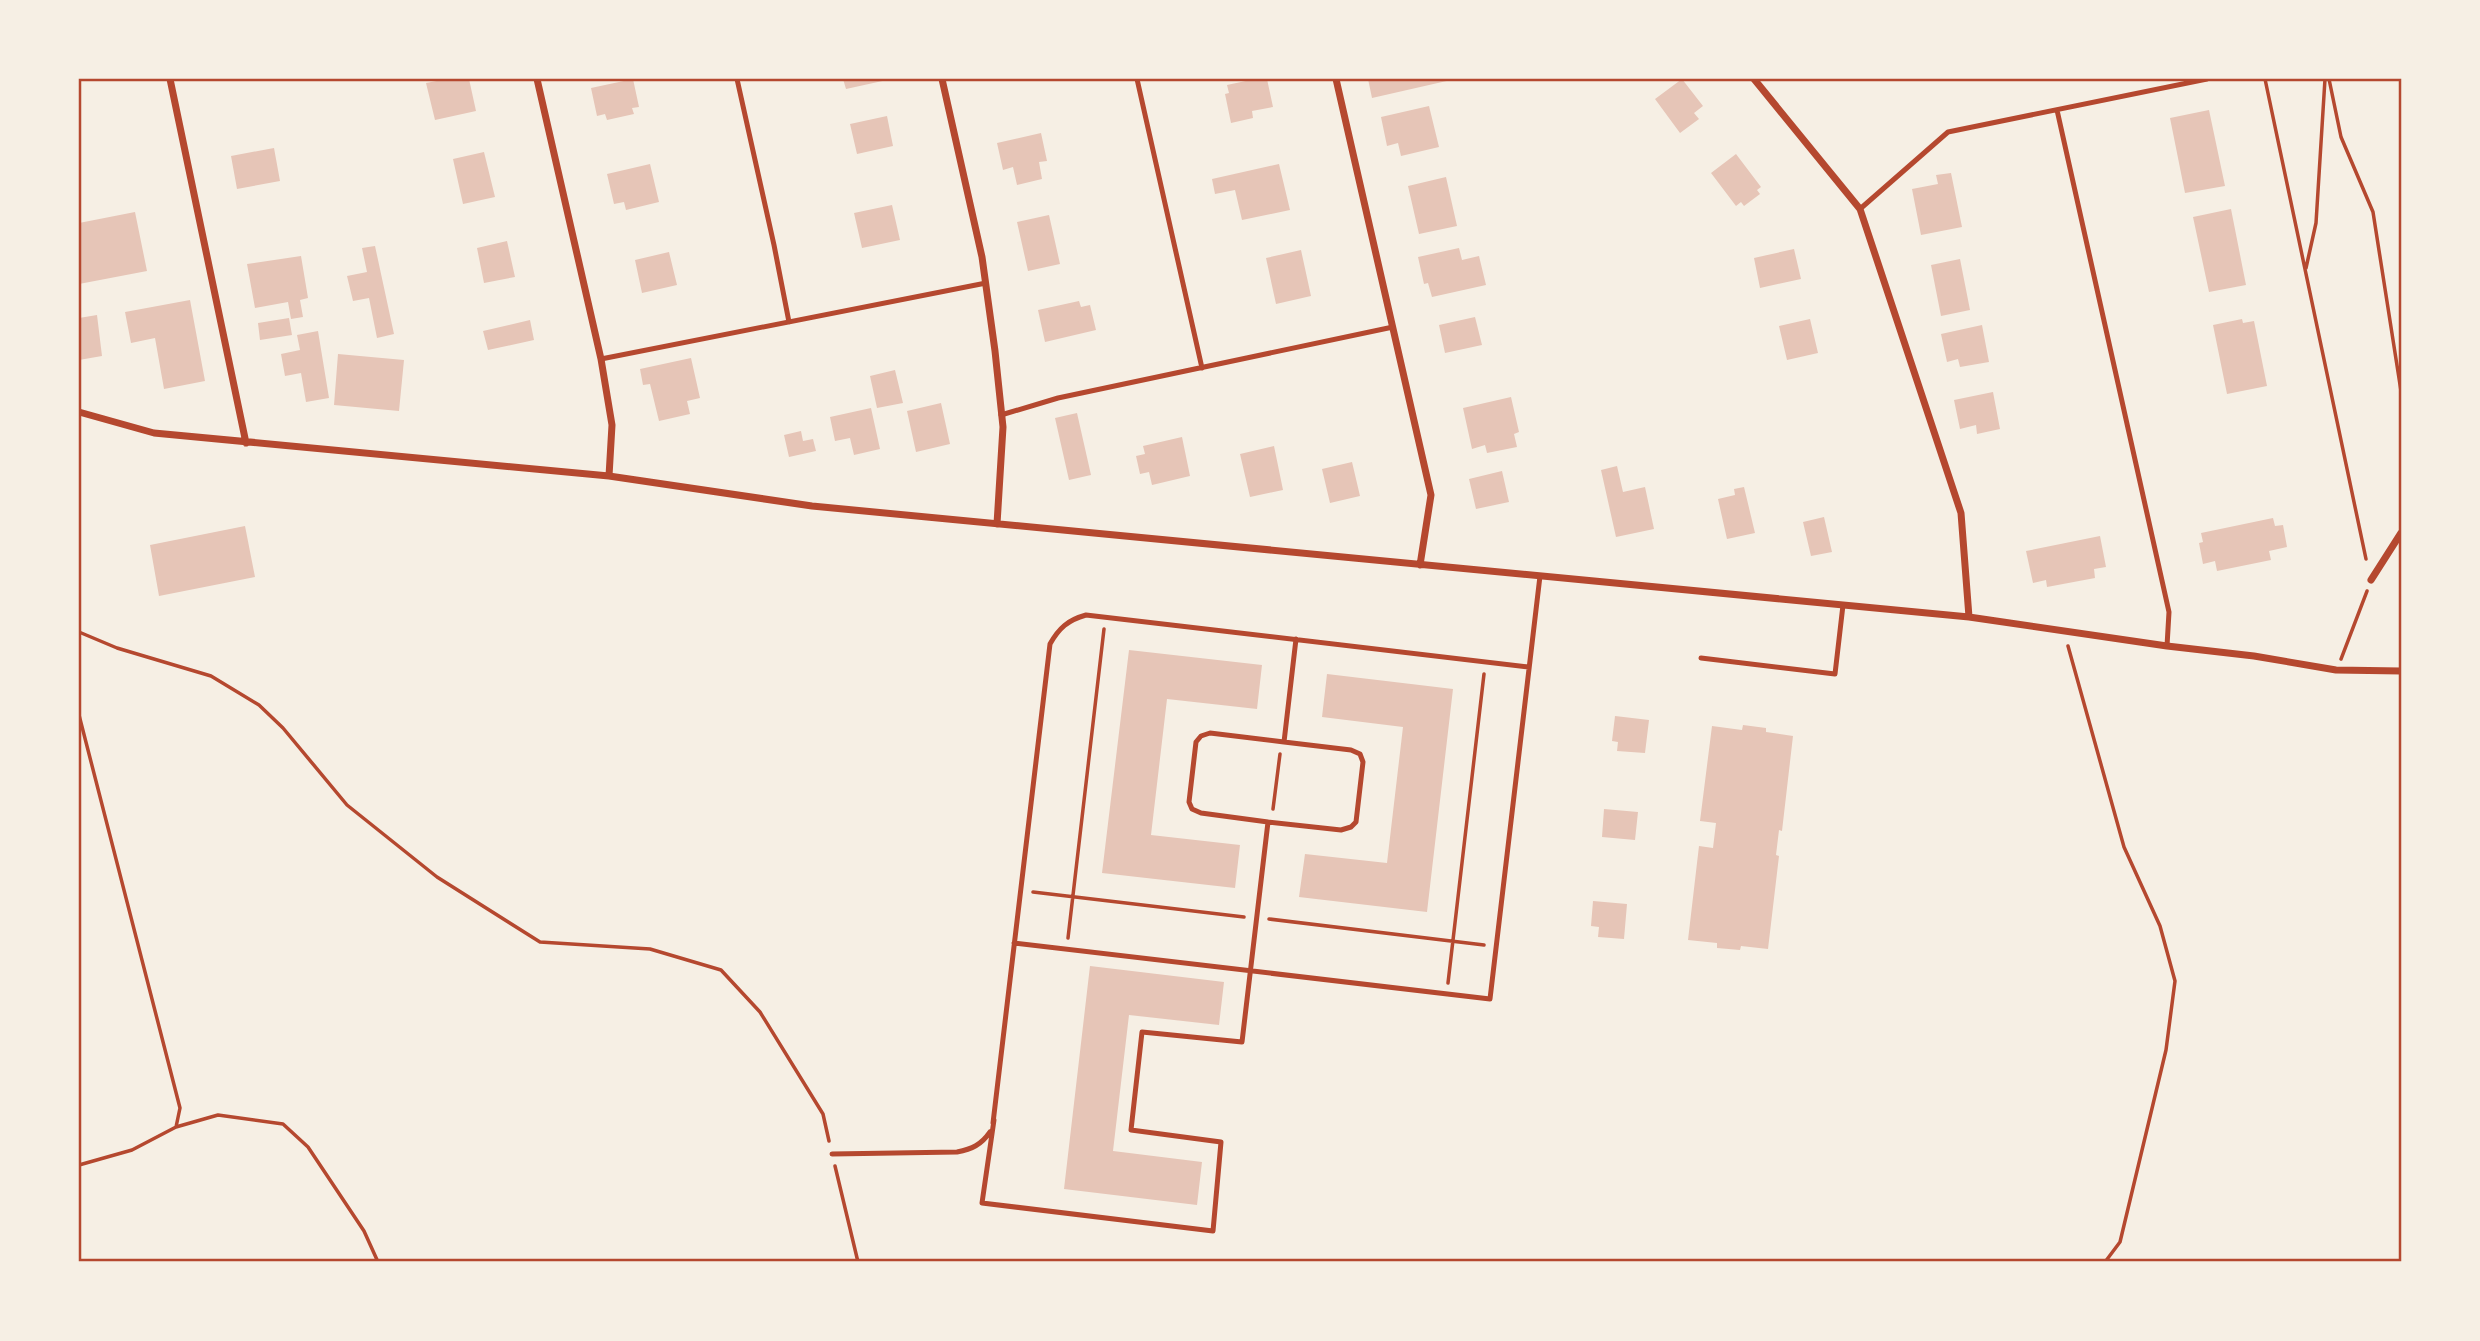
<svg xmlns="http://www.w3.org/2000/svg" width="2480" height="1341" font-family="'Alegreya Sans',sans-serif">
<rect width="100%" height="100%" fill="#f6efe4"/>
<path fill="#e6c5b7" d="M447,79H469L476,111L435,120L426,83Z
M633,79L639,107L632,108L634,114L607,120L605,114L597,116L591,88Z
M843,79H887V80L846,89Z
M1255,79H1267L1273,107L1252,111L1253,118L1231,123L1225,94L1229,93L1227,85Z
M1368,79H1450L1451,80L1372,98Z
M1682,79L1703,106L1694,113L1699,119L1680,133L1655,99Z
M1429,106L1439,147L1401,156L1398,143L1387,146L1381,117Z
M2209,110L2225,186L2185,193L2170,118Z
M887,116L893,146L857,154L850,124Z
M1041,133L1047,161L1039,162L1042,179L1017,185L1013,167L1003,170L997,143Z
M274,148L280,181L237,189L231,156Z
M484,152L495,197L463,204L453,159Z
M1736,154L1761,187L1757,190L1760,194L1744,206L1741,202L1736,206L1711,173Z
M650,164L659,202L626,210L624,202L614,204L607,174Z
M1279,164L1290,210L1242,220L1235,190L1215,194L1212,179Z
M1951,173L1962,227L1921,235L1912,189L1938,184L1936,175Z
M1446,177L1457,226L1419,234L1408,186Z
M892,205L900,240L862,248L854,213Z
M2231,209L2246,285L2209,292L2193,217Z
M135,212L147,271L79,284V223Z
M1049,215L1060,264L1028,271L1017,222Z
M507,241L515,277L484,283L477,248Z
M375,246L394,334L377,338L369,298L353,301L347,276L367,272L362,248Z
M1459,248L1462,260L1479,256L1486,285L1432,297L1428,283L1424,284L1418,257Z
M1794,249L1801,279L1760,288L1754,258Z
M1301,250L1311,296L1276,304L1266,258Z
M669,252L677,285L642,293L635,260Z
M301,256L308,298L300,300L303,317L291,319L288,302L255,308L247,264Z
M1960,259L1970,310L1941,316L1931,265Z
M190,300L205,381L164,389L155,338L131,343L125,312Z
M1079,301L1081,307L1090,305L1096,330L1045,342L1038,310Z
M97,315L102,356L79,360V318Z
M1475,317L1482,345L1445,353L1439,325Z
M289,318L292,335L260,340L258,323Z
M1810,319L1818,353L1787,360L1779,326Z
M2242,319L2243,323L2254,321L2267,386L2227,394L2213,325Z
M530,320L534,340L488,350L483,331Z
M1982,325L1989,362L1960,367L1958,359L1947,362L1941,334Z
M318,331L329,398L306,402L301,373L285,376L281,354L300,350L297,335Z
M338,354L404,360L399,411L334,405Z
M691,358L700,398L687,401L690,414L659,421L650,384L643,385L640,369Z
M895,370L903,403L877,408L870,376Z
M1993,392L2000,429L1977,434L1976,425L1960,429L1954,400Z
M1511,397L1519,432L1514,434L1517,447L1487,453L1485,445L1472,449L1463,408Z
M941,403L950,444L916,452L907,411Z
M871,408L880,449L854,455L850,438L835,441L830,417Z
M1077,413L1091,475L1069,480L1055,418Z
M801,431L803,441L813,439L816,451L789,457L784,435Z
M1182,437L1190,476L1152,485L1149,472L1140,474L1136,456L1145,454L1143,446Z
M1274,446L1283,490L1250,497L1240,454Z
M1352,462L1360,496L1330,503L1322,469Z
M1617,466L1623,492L1645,487L1654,529L1616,537L1601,470Z
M1502,471L1509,502L1476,509L1469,479Z
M1744,487L1755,533L1727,539L1718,499L1735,495L1734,489Z
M1824,517L1832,552L1811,556L1803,522Z
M2273,518L2275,526L2283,525L2287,547L2269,551L2271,560L2217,571L2215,561L2203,564L2199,543L2203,542L2201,533Z
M245,526L255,577L159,596L150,545Z
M2100,536L2106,567L2094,569L2095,578L2047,587L2046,580L2033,583L2026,551Z
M1129,650L1262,665L1257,709L1167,699L1151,835L1240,845L1235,888L1102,873Z
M1327,674L1453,689L1427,912L1299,897L1305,854L1387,863L1403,727L1322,717Z
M1615,716L1649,720L1645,753L1617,751L1618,742L1612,741Z
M1743,725L1766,728V732L1793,736L1782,831L1779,830L1776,855L1779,856L1768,949L1741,946L1740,950L1717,948V943L1688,940L1699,846L1713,848L1716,823L1700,821L1712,726L1742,730Z
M1604,809L1638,812L1635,840L1602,837Z
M1593,901L1627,904L1624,939L1598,937L1599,927L1591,926Z
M1090,966L1224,982L1219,1025L1129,1015L1113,1151L1202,1162L1197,1205L1064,1189Z"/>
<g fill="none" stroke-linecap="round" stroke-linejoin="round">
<path stroke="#b5482f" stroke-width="3.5" d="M2265,79L2366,559
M2329,79L2341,137L2373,212L2401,391
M2306,268L2316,223L2325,79
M79,632L117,648L211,676L259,705L283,728L347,805L437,877L540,942L650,949L721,970L760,1012L823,1114L829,1141
M2068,646L2124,847L2160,926L2175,981L2166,1050L2120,1242L2105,1262
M2341,659L2367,591
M79,715L180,1108L176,1127L132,1150L79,1165
M1273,809L1280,754
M1033,892L1244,917
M1269,919L1484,945
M1068,938L1104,629
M1448,983L1484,674
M176,1127L218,1115L283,1124L308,1147L364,1231L378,1262
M835,1166L858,1262"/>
<path stroke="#b5482f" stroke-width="5" d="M737,79L774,245L789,322
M1137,79L1202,368
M2057,110L2169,612L2167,646
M1860,209L1948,132L2207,79
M601,359L986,283
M1001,415L1058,398L1393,327
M1701,658L1835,674L1843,605
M1268,822L1341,830L1351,827L1356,822L1363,762L1360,754L1351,750L1284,742
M1014,943L1490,999L1540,576
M994,1120L982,1203L1213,1231L1221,1142L1131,1130L1142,1032L1242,1042L1268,822L1201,813L1192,809L1189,802L1196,742L1201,736L1210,733L1284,742L1296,639
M993,1123L1050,644C1059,628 1068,620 1086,615L1529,667
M832,1154L957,1152C972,1149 981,1145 990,1132"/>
<path stroke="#b5482f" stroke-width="7" d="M170,79L246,443
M537,79L601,359L612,425L609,476
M942,79L982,257L995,351L1003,427L997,524
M1336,79L1431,495L1420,565
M1754,79L1860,209L1961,513L1969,617
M79,412L154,433L609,476L812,506L1969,617L2167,646L2254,656L2336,670L2401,671
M2371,580L2401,533"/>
</g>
<rect width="2480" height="1341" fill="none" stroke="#f6efe4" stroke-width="161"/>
<rect x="80" y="80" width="2320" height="1180" fill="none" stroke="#b5482f" stroke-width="2.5"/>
</svg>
